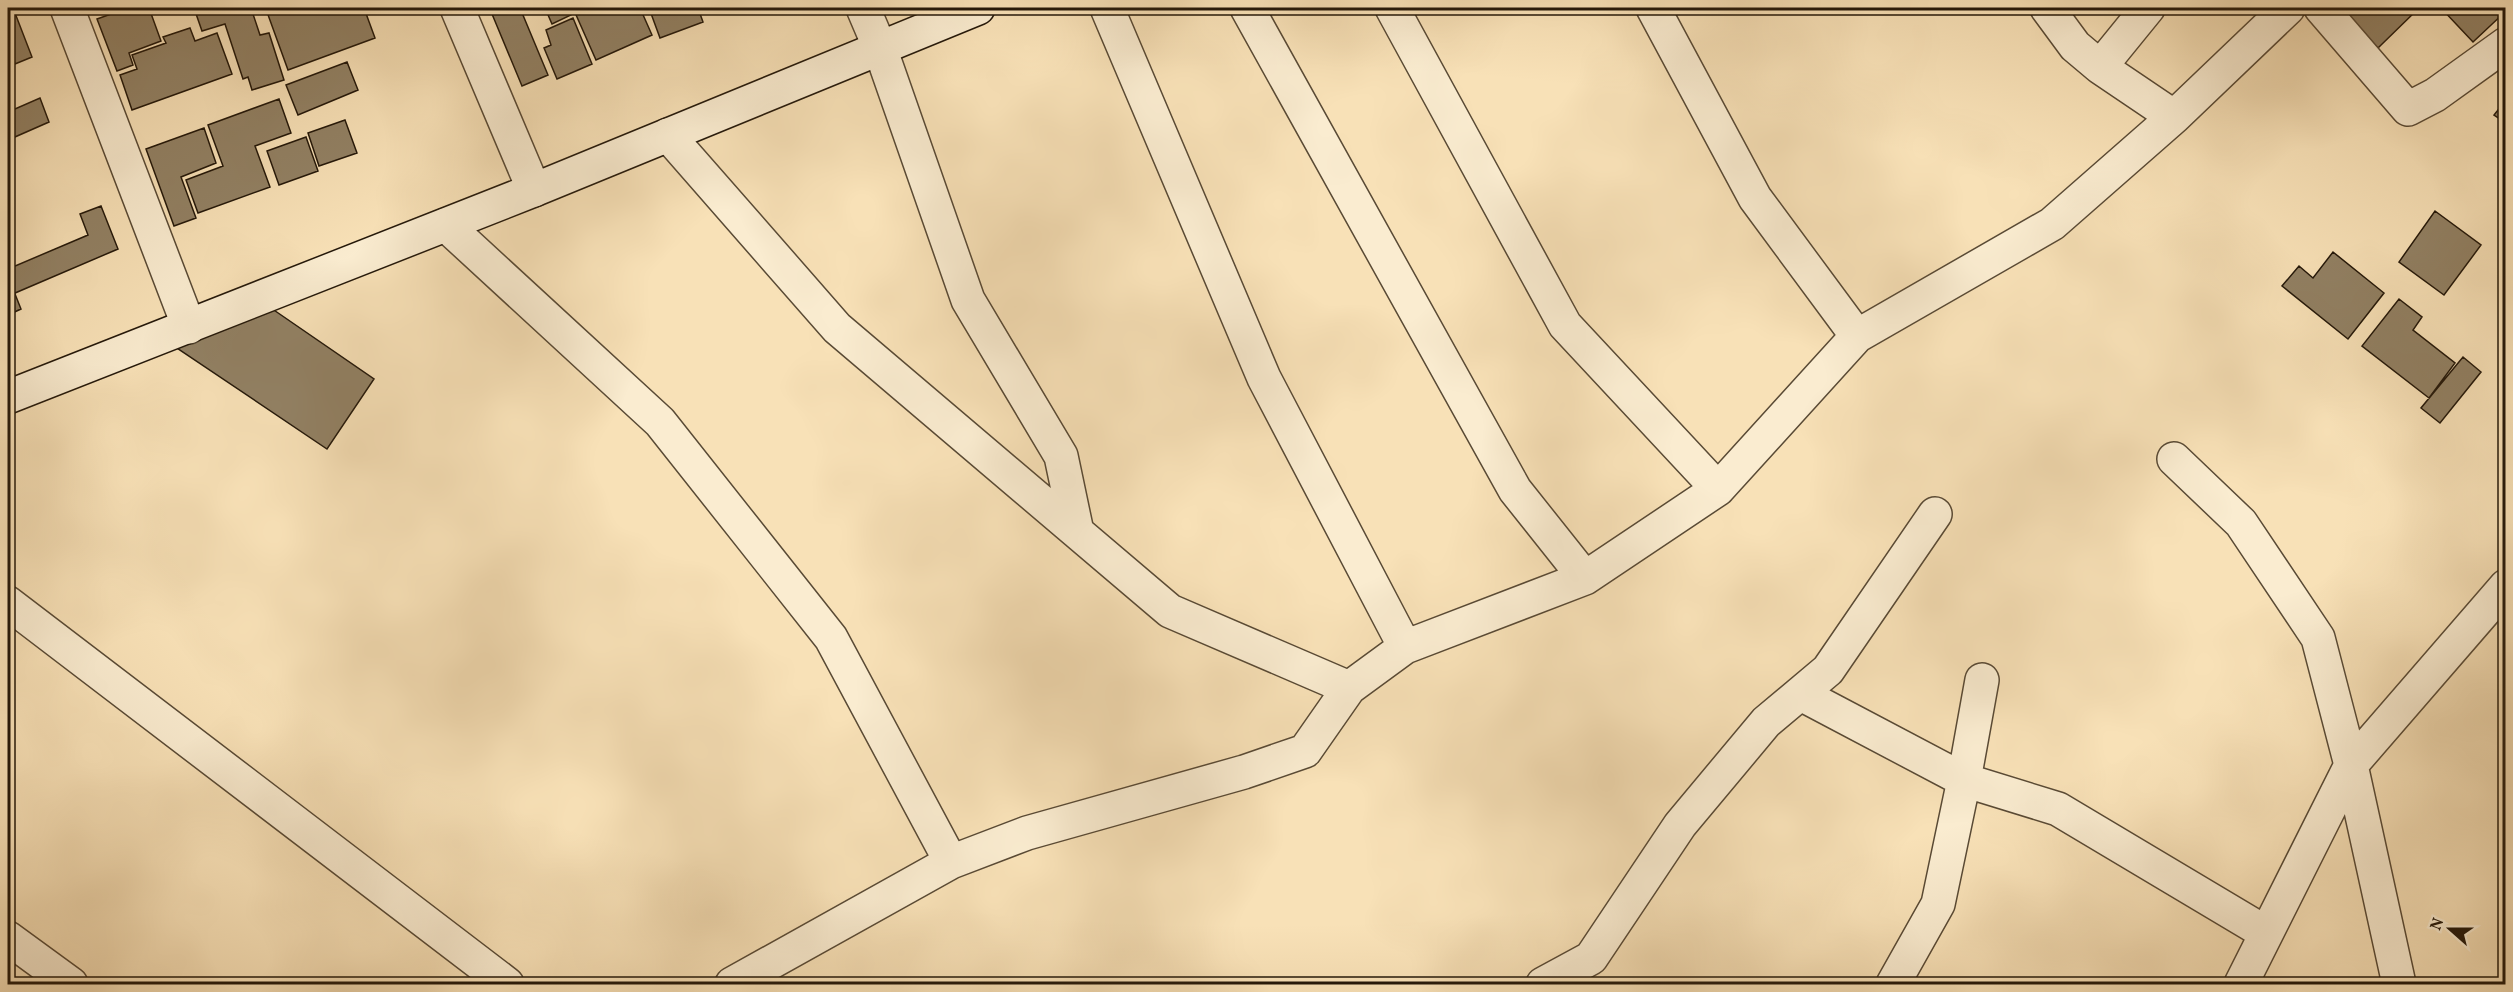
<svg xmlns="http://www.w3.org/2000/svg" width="2513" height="992" font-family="Vollkorn,serif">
<rect width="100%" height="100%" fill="#f8e1b7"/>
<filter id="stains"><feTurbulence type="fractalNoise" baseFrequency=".00333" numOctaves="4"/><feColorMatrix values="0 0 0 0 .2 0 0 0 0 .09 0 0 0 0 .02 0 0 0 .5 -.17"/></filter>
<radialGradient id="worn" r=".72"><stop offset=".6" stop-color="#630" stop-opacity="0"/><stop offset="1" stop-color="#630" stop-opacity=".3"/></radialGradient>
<path fill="#928164" stroke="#24180a" stroke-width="1.5" d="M128,8H149L161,41L129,53L133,65L117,71L97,19Z
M194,8H251L260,35L269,33L284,80L252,90L248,77L243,79L225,24L202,31Z
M279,8H364L375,38L288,70L267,12Z
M507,8H520L548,75L522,86L492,14Z
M529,8H568L571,15L552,24L545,8L532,14Z
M573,8H640L652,35L596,60Z
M649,8H698L703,22L660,38Z
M2338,8H2419L2378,48Z
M2441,8H2506V11L2473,42Z
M15,13L32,57L15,64L8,44V15Z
M573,18L592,64L557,79L544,48L551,45L546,30Z
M190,28L195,41L217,33L232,74L132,110L120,75L137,69L132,55L166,43L163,37Z
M347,62L358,90L298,115L286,85Z
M40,98L49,122L8,140V112Z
M279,99L291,133L255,146L270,187L198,213L186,180L223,166L208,125Z
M2506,100V123L2494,115Z
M345,120L357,153L319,166L308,133Z
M204,128L216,163L181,177L196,218L174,226L146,149Z
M306,137L318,171L279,185L267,151Z
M101,206L118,249L8,296V269L88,235L80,214Z
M2435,211L2481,245L2444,295L2399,262Z
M2333,252L2384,293L2348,339L2282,286L2299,266L2313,278Z
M15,294L21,309L8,315V297Z
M2399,299L2422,317L2413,330L2455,363L2429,398L2362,346Z
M268,306L374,379L327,449L177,348Z
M2463,357L2481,372L2440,423L2421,408Z"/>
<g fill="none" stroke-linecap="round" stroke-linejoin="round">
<g stroke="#594a35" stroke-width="36">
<path id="street" d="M67,8L189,327
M457,8L534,190
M863,8L880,48L968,300L1061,456L1077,532
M1107,8L1264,378L1405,647
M1247,8L1515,490L1585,578
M1392,8L1565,325L1718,489
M1653,8L1755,198L1857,336
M2047,8L2075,46L2100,67L2174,117
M2321,8L2408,109L2435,95L2506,44
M2100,67L2148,8
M668,135L837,328L1170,611L1349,688
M446,225L660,422L831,638L951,862
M2174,459L2241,523L2318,638L2351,765L2399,984
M8,603L507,984
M1801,694L1964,780L2058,809L2266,933
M8,938L71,984
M732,984L951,862L1027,833L1244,772L1305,751L1349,688L1405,647L1585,578L1718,489L1857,336L2052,224L2174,117L2288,8
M1543,984L1591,958L1680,825L1766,722L1828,670L1935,514
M1893,984L1938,904L1964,780L1982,680
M2241,984L2351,765L2506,586"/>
</g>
<g stroke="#24180a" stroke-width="36">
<path id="secondary" d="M8,397L534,190L978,8"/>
</g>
<use href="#street" stroke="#faecd0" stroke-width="33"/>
<use href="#secondary" stroke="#faecd0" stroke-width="33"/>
</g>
<rect width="2513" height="992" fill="none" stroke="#f8e1b7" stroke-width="30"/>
<rect x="9" y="9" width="2495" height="974" fill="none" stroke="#24180a" stroke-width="3"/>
<rect x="15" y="15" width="2483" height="962" fill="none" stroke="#24180a" stroke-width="1.5"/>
<g transform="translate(2450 929) rotate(291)" stroke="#faecd0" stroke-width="4.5" paint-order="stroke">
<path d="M0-4.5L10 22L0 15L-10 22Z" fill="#24180a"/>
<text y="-9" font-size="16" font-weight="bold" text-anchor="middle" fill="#24180a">N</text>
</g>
<rect width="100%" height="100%" filter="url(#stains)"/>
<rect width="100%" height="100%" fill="url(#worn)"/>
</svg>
